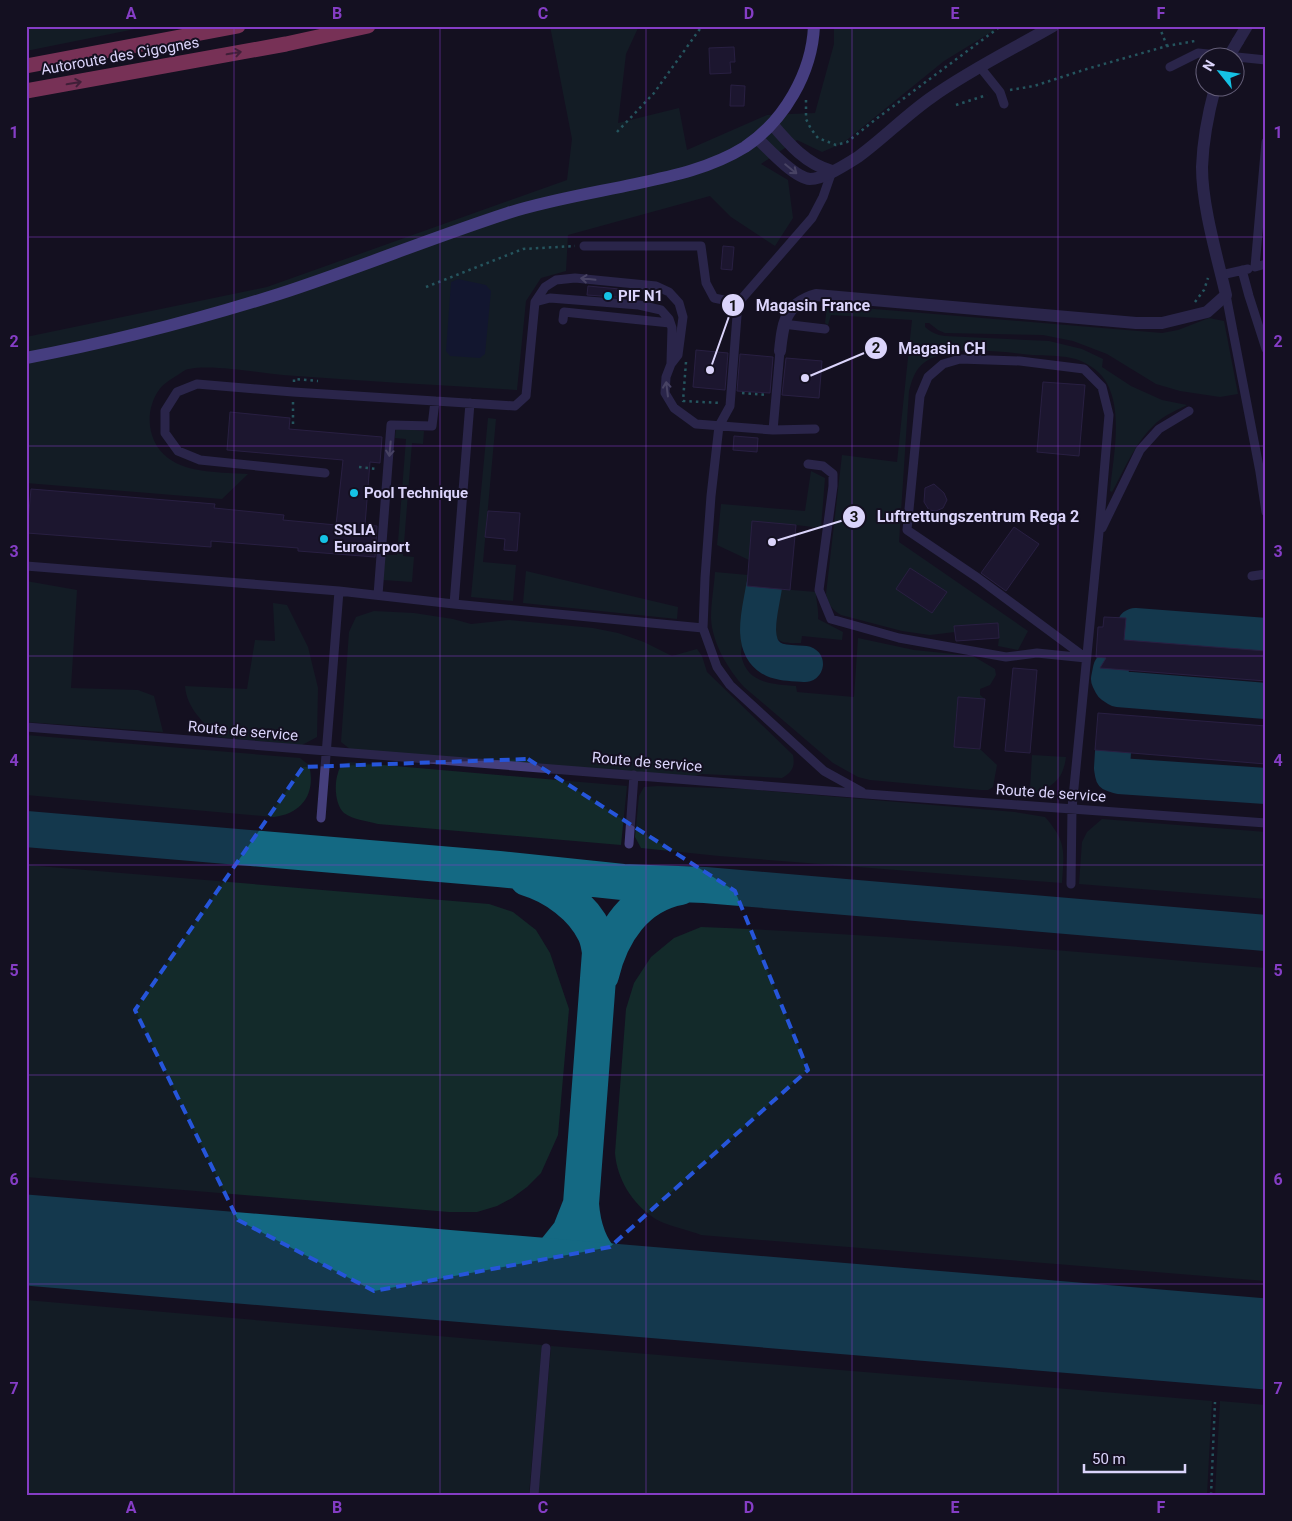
<svg xmlns="http://www.w3.org/2000/svg" width="1292" height="1521" font-family="Roboto,sans-serif">
<rect width="100%" height="100%" fill="#141021"/>
<path fill="#132a2a" d="M26,26H150L26,51Z
M550,26H639L626,54L618,123L679,108L687,150L767,115L815,113L834,44V26H1001L944,61L843,143L822,152L797,140L761,164L788,180L793,218L775,246L731,217L710,196L568,235L566,271L541,278L526,301L517,390C439,385 361,381 283,375C258,373 213,364 189,369C185,369 180,374 176,376C170,380 163,384 159,390C144,411 147,442 168,458C189,474 223,472 248,474L222,499L26,483V337L267,287L567,180L572,139Z
M827,305L1162,333L1178,330L1209,318L1224,321L1238,394L1220,397L1180,391L1156,384L1107,354L1073,341L1043,335L945,333L938,330L929,323H925V327C931,332 936,335 945,336L1049,341L1082,349L1103,359L1102,367L1131,386L1162,400L1187,405C1177,410 1165,415 1156,423C1136,441 1125,468 1112,492L1110,491C1113,457 1124,410 1105,380C1098,369 1083,360 1071,358C1058,355 1045,356 1033,355C1002,352 951,344 925,362C915,369 912,380 909,391L899,542L1028,631L1018,650L998,646L999,638L998,623L955,626V632L930,635L902,631L841,615C832,610 828,604 826,594L842,455L897,462L912,320L831,315L828,325L825,323Z
M488,418L496,419L483,562L516,565L513,601L471,597Z
M396,428L424,431L423,444L412,443L403,556L414,557L412,582L383,580L385,555H397L406,439L395,438Z
M811,471L825,478L821,528L796,525L749,560L717,545L721,504L805,511Z
M526,571L678,607L677,619L523,603Z
M715,572L748,575L741,654C746,684 772,684 796,686L797,692L854,697L858,638L914,650L973,656L995,669L996,675L990,685L980,689V695L985,699L958,697L954,747L980,749L997,765L993,787L988,790H981L870,780L858,777L833,763L744,687C728,669 712,643 711,618C711,603 714,587 715,572Z
M26,581L77,590L71,688L138,690L154,696L163,732L26,722Z
M780,589L816,592C816,601 819,610 818,619L843,632L842,640L802,636L801,643C792,643 779,645 775,635Z
M273,603L287,605L308,647L318,688L317,737L302,745L217,737C203,721 187,709 185,686L247,689L255,640L275,641Z
M374,611L414,613L453,619L471,624L509,620L593,628L618,633L644,642L672,656L697,649L702,656L707,672L793,755C795,766 793,772 782,778L702,774L695,776L569,768L350,749L341,742L349,632L356,617Z
M26,735L300,758L309,765C316,793 303,813 274,817L26,795Z
M1032,755L1066,757C1063,779 1055,784 1037,793L1033,790H1030Z
M349,762L627,786L621,845L378,824C368,821 353,820 344,813C335,805 334,784 338,773C339,767 344,764 349,762Z
M658,786L745,789L1015,812L1045,817C1067,842 1064,852 1062,883L719,856L641,848L635,837L639,796L644,787Z
M1102,819L1266,832V899L1079,884L1082,842L1087,832Z
M26,865L489,904L513,912L536,930L550,953L569,1009L558,1135L541,1173L527,1187L512,1198L497,1206L477,1212H449L26,1177Z
M701,927C890,934 1078,952 1266,968V1281L701,1235C689,1230 664,1225 654,1218C632,1203 617,1179 615,1153L626,1009L634,983L651,957L674,938Z
M26,1300L542,1345L529,1495H26Z
M551,1346L1212,1401L1207,1495H538Z
M1220,1401L1266,1405V1495H1215Z"/>
<path fill="#101e40" d="M458,279L486,285L491,291L485,354L480,358L450,356L446,351L451,282Z"/>
<g fill="none" stroke-linecap="round" stroke-linejoin="round">
<path stroke="#146983" stroke-width="36" d="M764,587C761,608 749,644 771,658C780,664 795,663 805,664
M1135,626L1266,636
M1111,669L1109,679L1112,685L1118,689L1266,701
M1113,752L1112,768L1113,774L1119,776L1266,786
M26,829L499,869L623,882L705,885L1266,933
M527,878C554,886 583,907 595,933C598,939 599,946 600,952L581,1204C585,1258 613,1278 662,1293
M601,975C611,933 636,895 680,887
M481,1278L510,1274L535,1266L554,1252L570,1232L581,1204"/>
<path stroke="#146983" stroke-width="91" d="M26,1240L1266,1344"/>
</g>
<path fill="#271d40" stroke="#41326a" d="M734,47L735,62H730L731,73L710,74L709,48Z
M731,85L745,86L744,106H730Z
M723,246L734,247L732,270L721,269Z
M588,286L630,290L629,298L587,295Z
M696,350L728,353L725,390L693,387Z
M740,354L773,357L770,393L737,391Z
M786,358L822,361L819,398L782,395Z
M1043,382L1085,385L1079,456L1037,452Z
M230,412L290,418L289,429L382,437L380,463L370,462L365,525L377,526L375,557L298,551V548L211,541V547L27,533L31,489L215,504L214,508L284,515L283,520L336,525L343,460L227,450Z
M734,436L758,438L757,452L733,450Z
M934,484L944,493L947,500L943,508L936,511L929,510L924,502L925,488Z
M488,511L520,513L517,551L504,550L505,539L485,537Z
M752,521L796,525L790,590L747,586Z
M1014,527L1039,544L1006,591L981,573Z
M910,568L947,592L932,613L896,589Z
M1104,617L1126,618L1124,640L1266,651V681L1100,668L1106,658L1096,657L1098,627H1103Z
M998,623L999,638L956,641L954,626Z
M1013,668L1037,670L1030,753L1005,751Z
M958,697L985,699L980,749L954,747Z
M1098,713L1266,726V764L1095,750Z"/>
<g fill="none" stroke-linecap="round" stroke-linejoin="round">
<path stroke="#3aa8a9" stroke-width="2.5" stroke-dasharray="2.5 4" stroke-linecap="butt" d="M1159,26L1167,46
M1010,90L1034,86L1090,68L1167,46L1195,41
M806,100V119L811,129L818,138L836,145L847,142L880,116L1001,26
M956,105L987,95
M617,132L654,93L702,26
M426,287L523,249L575,246
M1195,302L1204,290L1208,278
M686,362L683,401L721,403
M294,382V379L318,381
M742,393L767,395
M293,402V426
M359,467L377,469
M1211,1495L1215,1402"/>
<path stroke="#453f7c" stroke-width="9" d="M980,67L1000,92L1004,104
M1170,67L1198,53L1266,60
M1266,142L1255,267L1266,264
M832,171L823,197L812,218L738,303L730,406L719,426L711,496L705,578L703,628L717,667L730,685L824,771L862,792
M584,246H701L706,283L714,298L738,303
M1242,270L1249,296L1266,349
M1221,275L1248,269
M1226,295L1260,472L1266,512
M535,302L550,298L639,305L661,310L669,319L672,328L671,363
M563,320L564,312L670,323
M783,324L825,329
M773,430L815,429
M808,464L823,466L833,474V486L819,590L831,619L899,638L1006,657L1037,653L1086,658
M325,473L200,460L178,451L165,433V411L177,392L197,384L293,392L515,406L526,396L535,302L545,287L556,280L575,278L656,286L669,292L679,303L683,317L678,355L671,364L666,377L665,393L674,408L696,424L773,430L780,351
M1102,528L1140,450L1159,429L1189,411
M26,566L339,591L454,604L703,628
M1252,576L1266,574
M378,595L391,425L432,426L435,401
M454,604L470,403
M26,727L866,794L1266,823
M321,818L339,591
M629,844L634,775
M1071,884L1072,808L1099,532L1109,415L1102,387L1084,369L1020,361L960,359L943,364L928,377L920,396L907,530L978,578L1086,658
M534,1495L546,1348"/>
<path stroke="#453f7c" stroke-width="12" d="M1238,41L1247,26
M780,351C783,322 785,304 816,295L1136,323H1162L1207,312L1226,295C1217,256 1202,206 1202,167C1203,139 1208,114 1215,88"/>
<path stroke="#453f7c" stroke-width="12" d="M772,124C789,144 806,164 832,171
M757,138C768,149 795,178 810,179C824,179 847,164 858,157C884,138 906,115 932,97C970,70 1013,49 1053,26"/>
<path stroke="#8074f2" stroke-width="12" d="M26,358C112,342 196,320 279,294C356,269 431,238 508,213C549,200 593,193 635,184C673,176 711,168 745,147C784,121 812,73 814,26"/>
<path stroke="#f05a97" stroke-width="15" d="M26,66L238,26
M26,91L286,44L368,26"/>
<path stroke="#453f7c" stroke-width="12" d="M1228,58L1238,41"/>
</g>
<defs><path id="oneway-shaft" d="M-6 0H5M1.5-3L5.5 0L1.5 3" fill="none" stroke-width="1.6" stroke-linecap="round" stroke-linejoin="round" transform="scale(1.25)"/></defs>
<g stroke="#773156">
<use href="#oneway-shaft" transform="translate(234 53) rotate(-10)"/>
<use href="#oneway-shaft" transform="translate(74 83) rotate(-10)"/>
</g>
<g stroke="#8882b5">
<use href="#oneway-shaft" transform="translate(791 169) rotate(39)"/>
<use href="#oneway-shaft" transform="translate(588 279) rotate(-174)"/>
<use href="#oneway-shaft" transform="translate(667 389) rotate(-97)"/>
<use href="#oneway-shaft" transform="translate(390 449) rotate(95)"/>
</g>
<path d="M0 0H1292V1521H0ZM528,759L735,891L808,1070L610,1247L374,1291L238,1220L135,1010L303,767Z" fill="#141021" fill-opacity=".55" fill-rule="evenodd"/>
<path fill="none" stroke="#2655da" stroke-width="4" stroke-dasharray="10 6" stroke-linejoin="round" d="M528,759L735,891L808,1070L610,1247L374,1291L238,1220L135,1010L303,767Z"/>
<path fill="none" stroke="#853dc5" stroke-width="1" stroke-opacity="0.55" d="M234,26V1495M440,26V1495M646,26V1495M852,26V1495M1058,26V1495M26,237H1266M26,446H1266M26,656H1266M26,865H1266M26,1075H1266M26,1284H1266"/>
<g fill="#15c2e5" stroke="#141021" stroke-width="2">
<circle cx="608" cy="296" r="5"/>
<circle cx="354" cy="493" r="5"/>
<circle cx="324" cy="539" r="5"/>
</g>
<g text-anchor="middle" stroke-width="4" stroke-linejoin="round" paint-order="stroke">
<g font-size="15" fill="#dbd4fb" stroke="#141021">
<text transform="translate(120 56) rotate(-10)" y="5">Autoroute des Cigognes</text>
<text transform="translate(243 731) rotate(5)" y="5">Route de service</text>
<text transform="translate(647 762) rotate(5)" y="5">Route de service</text>
<text transform="translate(1051 793) rotate(4)" y="5">Route de service</text>
</g>
<g font-size="15" font-weight="bold" fill="#dbd4fb" stroke="#141021" text-anchor="start">
<text x="618" y="301">PIF N1</text>
<text x="364" y="498">Pool Technique</text>
<text x="334" y="535">SSLIA<tspan x="334" dy="17">Euroairport</tspan></text>
</g>
</g>
<path fill="none" stroke="#dbd4fb" stroke-width="2" d="M710 370L733 305M805 378L876 348M772 542L854 517"/>
<g fill="#dbd4fb" stroke="#141021" stroke-width="2">
<circle cx="710" cy="370" r="5"/>
<circle cx="805" cy="378" r="5"/>
<circle cx="772" cy="542" r="5"/>
<circle cx="733" cy="305" r="12"/>
<circle cx="876" cy="348" r="12"/>
<circle cx="854" cy="517" r="12"/>
</g>
<g font-size="15" text-anchor="middle" font-weight="bold" fill="#111">
<text x="733" y="311">1</text>
<text x="876" y="353">2</text>
<text x="854" y="522">3</text>
</g>
<g font-size="16" text-anchor="middle" font-weight="bold" fill="#dbd4fb" stroke="#141021" stroke-width="4" stroke-linejoin="round" paint-order="stroke">
<text x="813" y="311">Magasin France</text>
<text x="942" y="354">Magasin CH</text>
<text x="978" y="522">Luftrettungszentrum Rega 2</text>
</g>
<rect width="1292" height="1521" fill="none" stroke="#141021" stroke-width="55"/>
<g transform="translate(1220 72) rotate(300)"><circle r="24" fill="#141021" stroke="#645e78"/>
<path d="M0-4L9 19L0 12L-9 19Z" fill="#15c2e5"/>
<text y="-8" font-size="14" font-weight="bold" text-anchor="middle" fill="#dbd4fb">N</text>
</g>
<path d="M1084 1464v8h101v-8" fill="none" stroke="#dbd4fb" stroke-width="2.5"/>
<text x="1092" y="1464" font-size="15" fill="#dbd4fb" stroke="#141021" stroke-width="4" paint-order="stroke">50 m</text>
<rect x="28" y="28" width="1236" height="1466" fill="none" stroke="#853dc5" stroke-width="2"/>
<g font-size="16" text-anchor="middle" font-weight="bold" fill="#853dc5">
<text x="131" y="19">A</text>
<text x="337" y="19">B</text>
<text x="543" y="19">C</text>
<text x="749" y="19">D</text>
<text x="955" y="19">E</text>
<text x="1161" y="19">F</text>
<text x="14" y="138">1</text>
<text x="1278" y="138">1</text>
<text x="14" y="347">2</text>
<text x="1278" y="347">2</text>
<text x="14" y="557">3</text>
<text x="1278" y="557">3</text>
<text x="14" y="766">4</text>
<text x="1278" y="766">4</text>
<text x="14" y="976">5</text>
<text x="1278" y="976">5</text>
<text x="14" y="1185">6</text>
<text x="1278" y="1185">6</text>
<text x="14" y="1394">7</text>
<text x="1278" y="1394">7</text>
<text x="131" y="1513">A</text>
<text x="337" y="1513">B</text>
<text x="543" y="1513">C</text>
<text x="749" y="1513">D</text>
<text x="955" y="1513">E</text>
<text x="1161" y="1513">F</text>
</g>
</svg>
